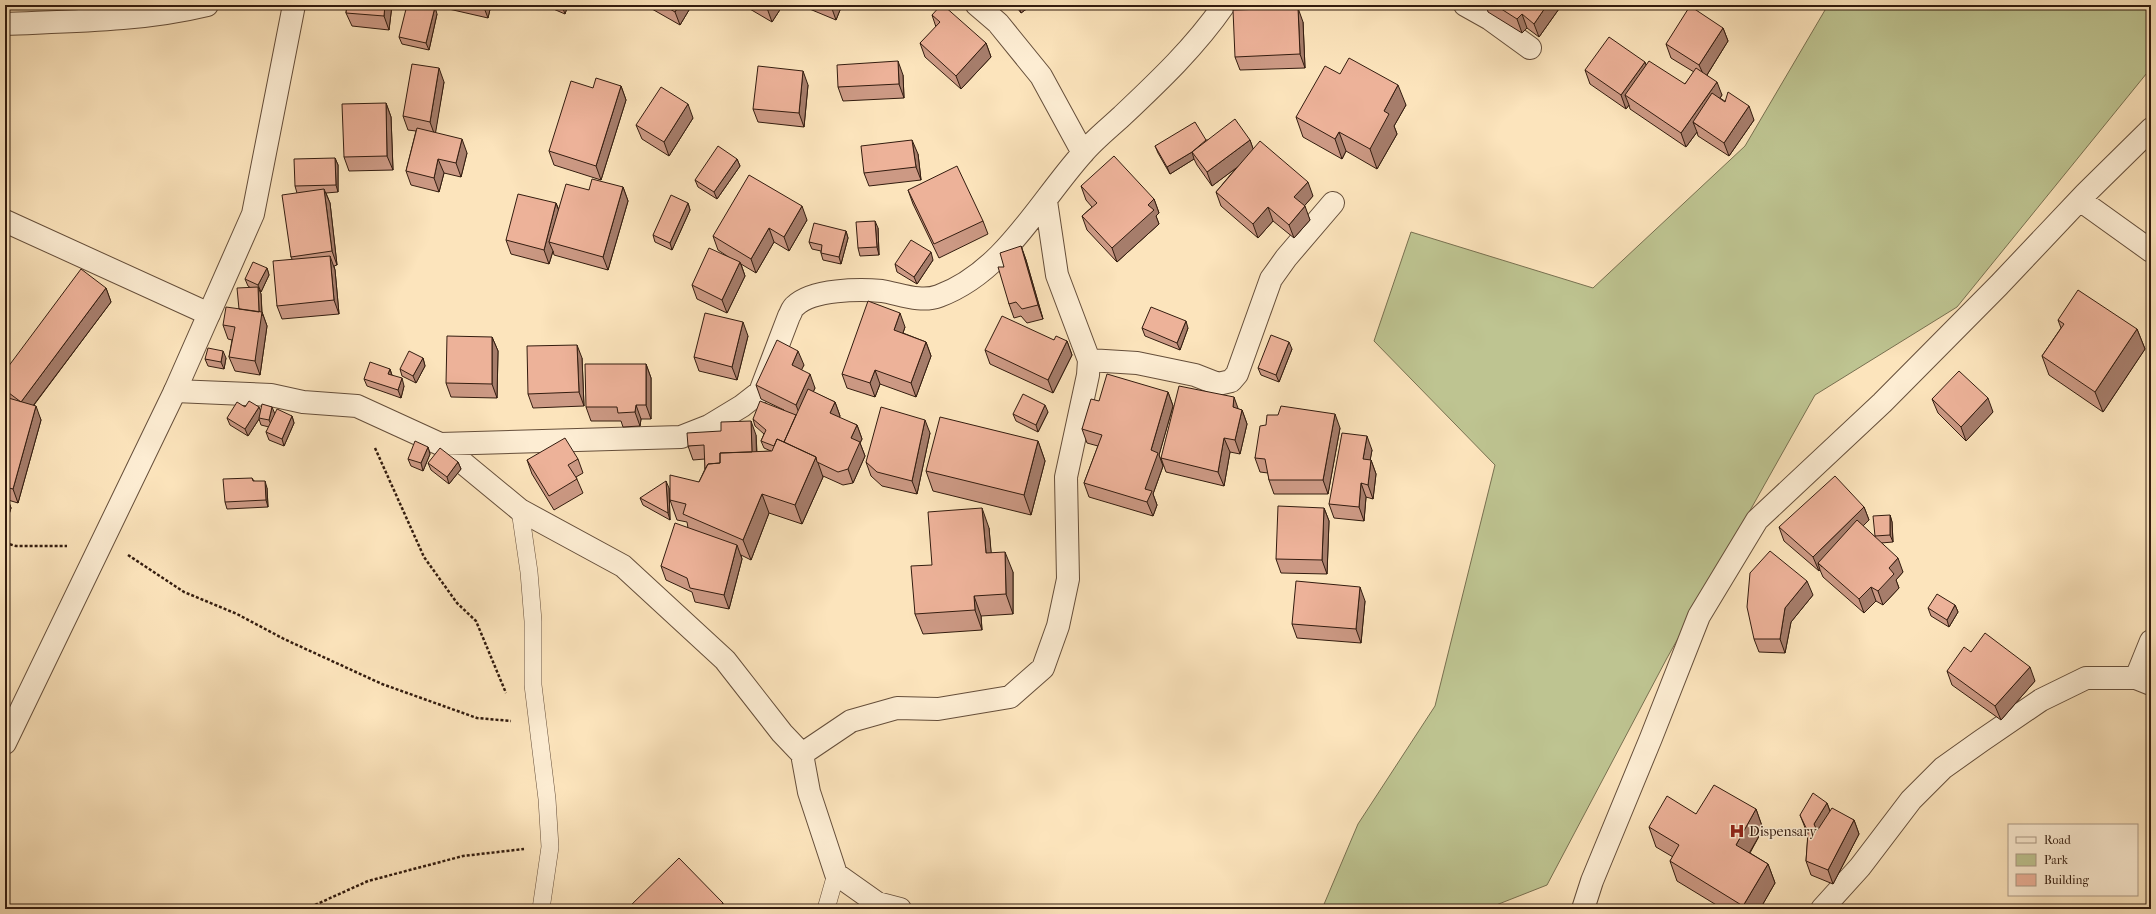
<svg xmlns="http://www.w3.org/2000/svg" width="2156" height="914" font-family="'IM FELL French Canon',serif">
<rect width="100%" height="100%" fill="#fce4bc"/>
<filter id="stains"><feTurbulence type="fractalNoise" baseFrequency=".005" numOctaves="4"/><feColorMatrix values="0 0 0 0 .2 0 0 0 0 .09 0 0 0 0 .02 0 0 0 .5 -.17"/></filter>
<radialGradient id="worn" r=".72"><stop offset=".6" stop-color="#630" stop-opacity="0"/><stop offset="1" stop-color="#630" stop-opacity=".3"/></radialGradient>
<path fill="#bec491" stroke="#787050" d="M1828,5H2151V68L1957,307L1815,395L1667,658L1547,885L1486,909H1322L1358,824L1435,706L1495,465L1374,341L1411,232L1593,288L1745,146Z"/>
<g fill="none" stroke-linecap="round" stroke-linejoin="round">
<g stroke="#654e3a" stroke-width="18">
<path id="service" d="M520,510L529,572L533,621V685L547,799L550,847L541,909
M826,909L836,874"/>
</g>
<g stroke="#654e3a" stroke-width="24">
<path id="minor" d="M977,5L998,23L1041,76L1083,153
M1465,5L1490,19L1530,48
M5,24C73,21 141,21 207,5
M2080,200L2151,251
M5,221L209,314
M1089,360L1137,363L1195,375L1218,384L1231,381L1237,374L1271,279L1286,258L1333,203
M175,391L271,395L303,402L357,406L440,444L520,510L623,566L725,660L782,733L802,754L809,792L836,874L877,903L900,909
M440,444L681,437L709,426L742,406L760,392L789,316C791,313 792,308 795,306C812,289 860,289 882,291C900,294 921,303 939,296C1004,272 1039,202 1083,153C1094,140 1109,128 1122,116C1159,81 1195,47 1224,5
M2136,678L2151,641
M802,754L851,721L897,708L938,709L1010,697L1043,668L1058,626L1068,579L1066,477L1088,375L1089,360L1057,275L1046,201
M1583,909L1592,881L1651,738L1699,616L1757,520L1882,403L1999,285L2086,193L2151,129
M1822,909L1860,867L1911,800L1943,768L1981,741L2041,700L2086,678H2136L2151,684"/>
</g>
<g stroke="#654e3a" stroke-width="24">
<path id="tertiary" d="M5,743L175,391L253,214L294,5"/>
</g>
<path stroke="#331c0f" stroke-width="2.5" stroke-dasharray="3 2" stroke-linecap="butt" d="M375,448L424,557L457,603L476,621L506,693
M5,543L16,546H67
M128,555L184,592L237,614L284,639L382,684L477,718L511,721
M306,909L368,881L463,856L524,849"/>
<use href="#service" stroke="#fdedd3" stroke-width="17"/>
<use href="#minor" stroke="#fdedd3" stroke-width="22"/>
<use href="#tertiary" stroke="#fdedd3" stroke-width="22"/>
</g>
<path fill="#cc9984" stroke="#331c0f" d="M347,5H392L389,30L352,26L346,13Z
M440,5H491L488,18L440,7Z
M544,5H568L565,14Z
M645,5H692L680,25Z
M743,5H783L772,22Z
M800,5H842L836,20Z
M883,5H890L888,8Z
M1015,5H1032L1021,13Z
M1486,5H1561V6L1539,37L1527,28L1522,33L1488,12Z
M437,14L429,50L402,44L399,37Z
M932,15L986,43L991,57L961,89L925,57L920,43L936,27Z
M1303,22L1305,68L1240,70L1235,57Z
M1723,28L1728,41L1707,75L1722,95L1720,98L1754,120L1729,156L1698,136L1697,132L1686,147L1630,109L1629,105L1626,109L1590,84L1585,70L1685,84L1694,72L1671,58L1666,44Z
M1340,74L1406,105L1394,126L1397,134L1377,169L1346,151L1342,159L1303,137L1296,117Z
M903,75L904,98L843,101L838,87Z
M444,82L435,133L467,153L461,177L444,173L439,192L411,185L406,171L416,131L408,130L403,116Z
M808,85L804,127L758,122L753,109Z
M621,86L626,100L601,180L554,165L549,151L593,88Z
M386,103L391,117L393,170L349,171L344,157Z
M693,118L669,156L642,139L636,125Z
M1206,140H1250L1253,149L1313,196L1304,206L1310,220L1294,238L1273,221L1258,238L1221,206L1216,192L1236,168L1212,186L1197,165L1194,159L1170,174L1158,153L1155,146Z
M918,154L921,180L869,186L864,173Z
M335,158L338,165V192L326,193L330,203L337,265L334,266L335,270L339,314L282,319L277,306L292,259L291,257L297,193L295,186Z
M737,159L740,166L717,199L698,187L695,180Z
M1081,186L1154,199L1159,213L1156,216L1159,224L1117,262L1087,230L1082,216L1092,207L1086,200Z
M623,187L628,201L608,270L554,255L553,251L549,264L511,254L506,240L556,203L559,210L589,190Z
M908,190L983,221L988,234L939,258L913,204Z
M688,203L690,210L672,250L655,242L653,235Z
M807,220L789,251L774,242L756,273L741,264L745,276L727,313L697,299L692,285L730,258L718,250L713,236Z
M878,228L879,255L860,256L858,248Z
M846,231L848,238L841,264L823,260L821,253V251L812,249L809,242Z
M1021,246L1026,260L1043,319L1027,323L1021,316L1014,318L1009,304L1004,267Z
M933,260L917,284L897,272L895,264Z
M267,268L269,275L261,292L260,291L261,294L262,312L267,326L260,375L235,371L229,357L232,340L228,339L223,325L239,309L251,288L248,286L245,279Z
M106,288L111,302L34,405L41,420L18,503L8,500L11,508L5,527V371Z
M2058,320L2137,329L2145,349L2103,412L2049,375L2042,356L2061,328Z
M905,327L903,333L926,342L931,356L916,397L880,384L875,397L847,388L842,374Z
M1142,328H1188L1180,350L1145,336Z
M748,336L737,380L699,371L694,357Z
M492,337L498,351L497,398L451,397L446,383Z
M1054,340L1067,341L1072,355L1053,393L990,364L985,350Z
M1292,349L1279,382L1261,375L1258,368Z
M226,358L224,369L208,366L205,359Z
M423,358L425,366L416,383L402,376L400,369Z
M582,358L584,406L533,408L528,394Z
M646,364L651,378V419H641L640,426L623,427L621,421H591L586,407Z
M804,365L801,369L815,388L813,392L835,402L840,416L839,418L857,425L862,439L860,443L865,456L853,483L843,485L823,476V477L802,524L769,513L751,560L741,555L742,559L729,609L695,602L692,592L666,580L661,566L688,528L687,522L677,520L670,500L699,482L705,469V459L693,460L688,446L756,435L757,452L771,451L764,448L761,441L764,434L755,426L753,419L784,410L761,399L756,385Z
M390,369L392,375L404,386L401,398L367,386L364,379Z
M1168,392L1173,406L1159,455L1163,466L1153,494L1157,505L1153,516L1089,497L1084,483L1098,446L1087,443L1082,429L1099,401Z
M1932,399L1993,412L1966,441L1938,413Z
M1238,409L1242,410L1247,424L1240,454L1230,452L1224,486L1166,472L1161,458Z
M260,410L275,414L292,416L294,423L284,446L269,440L266,432L269,427L261,425L259,419L248,436L230,425L227,418Z
M1048,412L1038,432L1016,421L1013,414Z
M1266,425L1340,428L1328,494H1274L1269,480L1268,473L1260,472L1255,458Z
M930,433L917,494L882,486L871,476L866,462Z
M1038,441L1045,461L1031,515L933,491L926,471Z
M428,447L430,454L423,471L411,466L408,459Z
M1372,450L1370,460H1371L1376,474L1373,499L1366,497L1364,521L1334,518L1329,504Z
M578,459L583,473L576,477L583,493L554,510L532,474L527,460Z
M458,462L461,469L449,484L431,470L428,463Z
M252,478L254,481L267,488L268,507L227,509L225,502Z
M669,488L670,520L643,505L640,498Z
M1864,507L1869,520L1863,526L1875,537V536L1890,515L1892,522L1893,542L1881,543L1903,572L1896,580L1899,588L1883,605L1876,601L1864,613L1823,577L1820,570L1819,571L1784,541L1779,527Z
M1324,508L1329,521L1327,574L1281,573L1276,559Z
M989,528L991,553L1013,572V614L981,616L982,630L923,634L915,614L932,565Z
M1813,595L1791,622L1785,653L1759,652L1754,639Z
M1365,601L1361,643L1297,638L1292,624Z
M1955,605L1958,612L1949,627L1931,616L1928,608Z
M1971,652L2035,681L2001,720L1952,685L1947,671Z
M1827,803L1830,811L1854,820L1859,834L1833,884L1811,875L1806,861L1808,835L1800,815Z
M1756,809L1763,829L1750,853L1768,864L1775,883L1760,909H1723L1677,881L1670,861L1673,857L1656,847L1649,827L1696,814Z"/>
<path fill="#a67d6b" stroke="#331c0f" d="M385,5H392L389,30L384,16Z
M483,5H491L488,18Z
M563,5H568L565,14L562,6Z
M679,5H692L680,25L675,12Z
M769,5H783L772,22L767,8Z
M831,5H842L836,20L831,6Z
M886,5H890L888,8Z
M1018,5H1032L1021,13Z
M1547,5H1561V6L1539,37L1534,24Z
M435,7L437,14L429,50L426,43Z
M1298,8L1303,22L1305,68L1300,54Z
M1522,14L1527,28L1522,33L1517,19Z
M1723,28L1728,41L1705,78L1699,65Z
M986,43L991,57L961,89L956,76Z
M898,61L903,75L904,98L899,84Z
M1645,62L1650,76L1625,95L1629,105L1626,109L1621,95Z
M439,68L444,82L435,136L430,122Z
M803,71L808,85L804,127L799,113Z
M1717,82L1722,95L1700,127L1693,122L1697,132L1686,147L1681,133Z
M1398,85L1406,105L1394,126L1397,134L1377,169L1370,149L1384,111Z
M621,86L626,100L601,180L596,166Z
M386,103L391,117L393,170L387,156Z
M688,104L693,118L669,156L664,142Z
M1749,106L1754,120L1729,156L1724,143Z
M1339,132L1346,151L1342,159L1335,139Z
M462,139L467,153L461,177L456,163Z
M912,140L918,154L921,180L916,167Z
M1250,140L1255,154L1212,186L1207,172Z
M1192,152L1194,159L1170,174L1167,167Z
M335,158L338,165V192L336,185Z
M438,159L444,173L439,192L434,178Z
M737,159L740,166L717,199L714,192Z
M1308,182L1313,196L1300,211L1294,197Z
M623,187L628,201L608,270L603,257Z
M324,189L330,203L337,265L332,251Z
M1154,199L1159,213L1156,216L1159,224L1117,262L1112,248L1148,205Z
M556,203L561,217L549,242L553,251L549,264L544,250Z
M688,203L690,210L672,250L670,243Z
M802,206L807,220L789,251L784,237Z
M1305,206L1310,220L1294,238L1289,225Z
M1268,207L1273,221L1258,238L1253,224Z
M875,221L878,228L879,255L877,247Z
M769,228L774,242L756,273L751,259Z
M846,231L848,238L841,264L839,257Z
M1021,246L1026,260L1043,319L1038,305Z
M931,252L933,260L917,284L914,277Z
M330,256L335,270L339,314L334,300Z
M740,262L745,276L727,313L722,300Z
M267,268L269,275L261,292L258,285Z
M258,287L261,294L262,316V312L267,326L260,375L255,361L259,312Z
M106,288L111,302L26,415L21,402Z
M900,313L905,327L899,344L894,330Z
M1186,321L1188,328L1180,350L1177,343Z
M743,322L748,336L737,380L732,367Z
M2137,329L2145,349L2103,412L2095,392Z
M492,337L498,351L497,398L492,384Z
M1067,341L1072,355L1053,393L1048,380Z
M926,342L931,356L916,397L911,383Z
M1289,342L1292,349L1279,382L1276,375Z
M577,345L582,358L584,406L579,392Z
M223,351L226,358L224,369L221,362Z
M798,351L804,365L797,379L792,365Z
M423,358L425,366L416,383L413,376Z
M646,364L651,378V419L646,405Z
M390,369L392,376L388,374Z
M875,370L880,384L875,397L870,383Z
M810,374L815,388L801,418L796,405Z
M402,378L404,386L401,398L398,390Z
M1168,392L1173,406L1159,455L1163,466L1153,494L1157,505L1153,516L1147,502L1145,489L1151,450Z
M1234,397L1239,411L1233,407Z
M1988,398L1993,412L1966,441L1961,427Z
M835,402L840,416L835,427L830,413Z
M636,405L641,419L640,426L635,412Z
M1045,405L1048,412L1038,432L1036,425Z
M36,406L41,420L18,503L13,489Z
M259,407L262,414L259,418V419L248,436L245,429Z
M272,407L275,414L272,427L269,420Z
M1242,410L1247,424L1240,454L1235,440Z
M1335,414L1340,428L1328,494L1323,480Z
M292,416L294,423L284,446L282,439Z
M925,420L930,433L917,494L912,481Z
M751,421L756,435L757,471L752,457Z
M857,425L862,439L860,443L865,456L853,483L848,469L851,438Z
M1367,436L1372,450L1368,472L1363,459Z
M1224,438L1230,452L1224,486L1218,472Z
M1038,441L1045,461L1031,515L1024,495Z
M428,447L430,454L423,471L421,463Z
M816,457L823,477L802,524L795,505Z
M1371,460L1376,474L1373,499L1368,485Z
M458,462L461,469L449,484L447,477Z
M265,481L267,488L268,507L266,500Z
M666,481L669,488L670,520L668,513Z
M1361,483L1366,497L1364,521L1359,507Z
M6,494L11,508L5,527V496Z
M762,494L769,513L751,560L743,540Z
M1864,507L1869,520L1822,567L1818,563L1820,570L1819,571L1813,557Z
M982,508L989,528L993,573L986,553Z
M1324,508L1329,521L1327,574L1322,560Z
M1890,515L1892,522L1893,542L1890,535Z
M737,545L742,559L729,609L724,595Z
M1005,552L1013,572V614L1006,594Z
M1898,558L1903,572L1896,580L1899,588L1883,605L1878,591L1889,568Z
M1807,581L1813,595L1791,622L1785,653L1780,639L1785,608Z
M1360,587L1365,601L1361,643L1356,629Z
M1871,587L1876,601L1864,613L1859,599Z
M974,596L981,616L982,630L975,610Z
M1955,605L1958,612L1949,627L1947,620Z
M2030,667L2035,681L2001,720L1995,706Z
M1827,803L1832,817L1819,838L1814,824Z
M1756,809L1763,829L1743,864L1736,845Z
M1854,820L1859,834L1833,884L1828,870Z
M1768,864L1775,883L1760,909H1745L1743,906Z
M723,903L725,909H716Z"/>
<path fill="#edb299" stroke="#331c0f" d="M347,5H385L384,16L346,13Z
M407,5H425L435,7L426,43L399,37Z
M663,5H679L675,12Z
M761,5H769L767,8Z
M941,5H943L986,43L956,76L920,43L940,22L932,15Z
M1495,5H1547L1534,24L1522,14L1517,19Z
M1690,6L1723,28L1699,65L1666,44Z
M1298,8L1300,54L1235,57L1233,10Z
M1609,37L1645,62L1621,95L1585,70Z
M1349,58L1398,85L1384,111L1389,114L1370,149L1339,132L1335,139L1296,117L1325,66L1340,74Z
M898,61L899,84L838,87L837,65Z
M1649,61L1685,84L1696,68L1717,82L1681,133L1625,95Z
M412,64L439,68L430,122L403,116Z
M758,66L803,71L799,113L753,109Z
M596,78L621,86L596,166L549,151L571,81L593,88Z
M661,87L688,104L664,142L636,125Z
M1728,92L1749,106L1724,143L1693,122L1712,93L1725,102Z
M386,103L387,156L344,157L342,104Z
M1235,119L1250,140L1207,172L1192,152Z
M1195,122L1206,140L1192,152L1167,167L1155,146Z
M417,128L462,139L456,163L438,159L434,178L406,171Z
M912,140L916,167L864,173L861,146Z
M1260,141L1308,182L1294,197L1305,206L1289,225L1268,207L1253,224L1216,192Z
M718,146L737,159L714,192L695,180Z
M1114,156L1154,199L1148,205L1154,210L1112,248L1082,216L1097,203L1081,186Z
M335,158L336,185L295,186L294,159Z
M957,166L983,221L934,244L908,190Z
M749,175L802,206L784,237L769,228L751,259L713,236Z
M592,179L623,187L603,257L549,242L566,184L589,190Z
M324,189L332,251L291,257L282,195Z
M518,194L556,203L544,250L506,240Z
M671,195L688,203L670,243L653,235Z
M875,221L877,247L858,248L856,222Z
M814,223L846,231L839,257L821,253L822,245L809,242Z
M911,240L931,252L914,277L895,264Z
M1021,246L1038,305L1022,309L1016,302L1009,304L998,267H1004L1000,253Z
M709,248L740,262L722,300L692,285Z
M330,256L334,300L277,306L273,261Z
M253,262L267,268L258,285L245,279Z
M81,269L106,288L21,402L5,390V371Z
M258,287L259,312L239,309L237,288Z
M2078,290L2137,329L2095,392L2042,356L2064,324L2058,320Z
M868,301L900,313L894,330L926,342L911,383L875,370L870,383L842,374Z
M226,307L262,312L255,361L229,357L235,327L223,325Z
M1151,307L1186,321L1177,343L1142,328Z
M705,313L743,322L732,367L694,357Z
M1002,316L1054,340L1056,336L1067,341L1048,380L985,350Z
M1271,335L1289,342L1276,375L1258,368Z
M447,336L492,337V384L446,383Z
M777,340L798,351L792,365L810,374L796,405L756,385Z
M577,345L579,392L528,394L527,346Z
M208,348L223,351L221,362L205,359Z
M409,351L423,358L413,376L400,369Z
M370,362L390,369L388,374L402,378L398,390L364,379Z
M585,364H646V405H636L635,412L618,413L617,407H586Z
M1959,371L1988,398L1961,427L1932,399Z
M1107,374L1168,392L1151,450L1158,453L1145,489L1152,491L1147,502L1084,483L1102,435L1082,429L1091,399L1099,401Z
M1179,386L1234,397L1233,407L1242,410L1235,440L1224,438L1218,472L1161,458Z
M808,389L835,402L830,413L857,425L851,438L860,442L848,469L838,472L817,462L816,457L784,442Z
M1023,394L1045,405L1036,425L1013,414Z
M5,397L36,406L13,489L5,487Z
M249,401L259,407L245,429L227,418L237,402L245,407Z
M760,401L796,415L784,442L777,439L774,446L761,441L766,430L753,419Z
M262,404L272,407L269,420L259,418Z
M1281,406L1335,414L1323,480H1269L1265,459L1255,458L1260,426L1266,425L1267,415H1278Z
M881,407L925,420L912,481L877,472L866,462Z
M277,409L292,416L282,439L266,432Z
M940,417L1038,441L1024,495L926,471Z
M751,421L752,452L720,453V463L708,464L705,469L704,445L688,446L687,433L721,431V422Z
M1342,433L1367,436L1363,459L1371,460L1368,485L1361,483L1359,507L1329,504Z
M565,438L578,459L568,465L577,479L549,496L527,460Z
M777,439L816,457L795,505L762,494L743,540L683,514L686,504L670,500V475L699,482L708,464L720,463V453L772,451Z
M415,441L428,447L421,463L408,459Z
M440,448L458,462L447,477L428,463Z
M1835,476L1864,507L1813,557L1779,527Z
M252,478L253,481H265L266,500L225,502L223,479Z
M666,481L668,513L640,498Z
M1278,506L1324,508L1322,560L1276,559Z
M982,508L986,553L1005,552L1006,594L974,596L975,610L915,614L911,566L932,565L928,512Z
M1890,515V535L1875,536L1873,516Z
M1857,520L1898,558L1889,568L1894,574L1878,591L1871,587L1859,599L1818,563Z
M675,523L737,545L724,595L690,588L687,578L661,566Z
M1770,551L1807,581L1785,608L1780,639H1754L1747,607L1750,573Z
M1296,581L1360,587L1356,629L1292,624Z
M1937,594L1955,605L1947,620L1928,608Z
M1985,633L2030,667L1995,706L1947,671L1964,647L1971,652Z
M1714,785L1756,809L1736,845L1768,864L1743,906L1670,861L1679,845L1649,827L1667,796L1696,814Z
M1813,793L1827,803L1814,824L1817,831L1832,808L1854,820L1828,870L1806,861L1808,832L1800,815Z
M679,858L723,903L716,909H627Z"/>
<defs>
<g id="hospital-bare" transform="scale(1.2)"><path d="M-5-5h3v3.5h4V-5h3V5h-3V1.5h-4V5h-3Z" fill="#8f2418" stroke="#fdedd3" stroke-width="2.5" paint-order="stroke"/></g>
</defs>
<g fill-rule="evenodd">
<use href="#hospital-bare" x="1737" y="831"/>
</g>
<g text-anchor="middle" stroke-width="3" stroke-linejoin="round" paint-order="stroke">
<g font-size="14" fill="#331c0f" stroke="#fdedd3" text-anchor="start">
<text x="1749" y="836">Dispensary</text>
</g>
</g>
<rect width="2156" height="914" fill="none" stroke="#fce4bc" stroke-width="20"/>
<rect x="6" y="6" width="2144" height="902" fill="none" stroke="#331c0f" stroke-width="2"/>
<rect x="10" y="10" width="2136" height="894" fill="none" stroke="#331c0f"/>
<rect x="2008" y="824" width="130" height="72" fill="#fdedd3" stroke="#ac9985"/>
<rect x="2016" y="837" width="20" height="6" fill="#fdedd3" stroke="#ac9985"/>
<text x="2044" y="844" font-size="12" fill="#331c0f">Road</text>
<rect x="2016" y="854" width="20" height="12" fill="#bec491" stroke="#ac9985"/>
<text x="2044" y="864" font-size="12" fill="#331c0f">Park</text>
<rect x="2016" y="874" width="20" height="12" fill="#edb299" stroke="#ac9985"/>
<text x="2044" y="884" font-size="12" fill="#331c0f">Building</text>
<rect width="100%" height="100%" filter="url(#stains)"/>
<rect width="100%" height="100%" fill="url(#worn)"/>
</svg>
